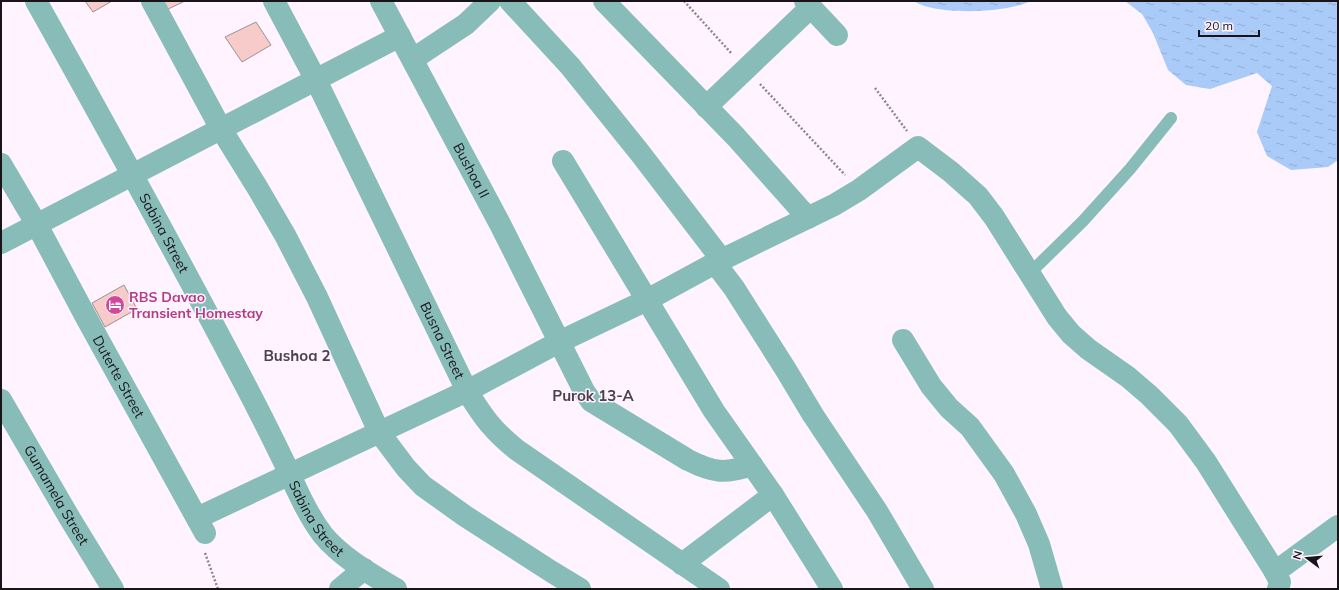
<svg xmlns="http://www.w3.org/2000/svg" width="1339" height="590" font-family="Mulish,sans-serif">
<defs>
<pattern id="water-ripples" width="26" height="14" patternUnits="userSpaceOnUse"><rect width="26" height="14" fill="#aacaf8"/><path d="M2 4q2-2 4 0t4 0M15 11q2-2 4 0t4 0" fill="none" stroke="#92add4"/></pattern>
</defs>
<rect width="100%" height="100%" fill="#fef3ff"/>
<path fill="url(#water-ripples)" d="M914,1H1030C1008,13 935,16 914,1Z
M1125,1H1338V160L1328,167L1291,170L1267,156L1257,132L1272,86L1257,73L1210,89L1186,85L1168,70L1153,33L1142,14Z"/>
<path fill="#f6cbc9" stroke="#a09090" d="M85,1H112L93,12Z
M160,1H185L166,10Z
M256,22L271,45L242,62L225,37Z
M124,285L137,309L105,327L92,303Z"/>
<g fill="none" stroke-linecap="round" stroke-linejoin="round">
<path stroke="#8e868e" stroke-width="2.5" stroke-dasharray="2 2" stroke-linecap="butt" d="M684,1L732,54
M760,84L845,175
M875,88L907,131
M205,553L218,589"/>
<path stroke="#87bcb8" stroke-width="12" d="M1029,274L1083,221L1130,169L1171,118"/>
<g stroke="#87bcb8" stroke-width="22">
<path id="s1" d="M36,1C105,124 173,248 239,373C255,403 270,433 285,464C296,488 307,514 323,535C342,558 371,574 396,589"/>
<path d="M152,1L221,129L257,187L285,235L317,297L379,432L406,468L423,486L465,516L552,572L580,589"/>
<path id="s2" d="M274,1L316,80L467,391C483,417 493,431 517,450L719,589"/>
<path id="s3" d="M381,1L500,224L584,391L591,401L688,460C714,473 725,474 752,465"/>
<path d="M510,1L570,66L640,153L722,260"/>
<path d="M604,1L736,137L808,218"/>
<path d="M805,1L837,35"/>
<path d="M413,59L466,24L490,1"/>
<path d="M706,107L811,7"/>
<path d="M563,161L714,411L773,495L832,589"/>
<path id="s4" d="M1,164L37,225L87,319L205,533"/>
<path d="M1,243L400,36"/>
<path d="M715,263L734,288L786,370L813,415L877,511L923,589"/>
<path d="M903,340L931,386L949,408L970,427L1004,474L1026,514L1039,544L1052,589"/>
<path id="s5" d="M1,400L69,517L113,589"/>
<path d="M197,518L467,391L559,342L647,300L715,263L834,205L859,190L918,147L951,172L978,196L994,217L1057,317L1071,334L1088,349L1128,377L1149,395L1178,424L1206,462L1275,572L1280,582L1278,589"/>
<path d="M682,564L773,495"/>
<path d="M1275,572L1338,526"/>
<path d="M340,589L364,569"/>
</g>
</g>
<defs>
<g id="hotel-disc" transform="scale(1)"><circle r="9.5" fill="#d1479c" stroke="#fef3ff"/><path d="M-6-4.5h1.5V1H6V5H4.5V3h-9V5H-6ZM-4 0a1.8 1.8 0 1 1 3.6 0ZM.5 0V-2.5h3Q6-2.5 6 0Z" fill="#fff"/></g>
</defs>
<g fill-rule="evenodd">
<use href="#hotel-disc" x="115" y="305"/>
</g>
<g text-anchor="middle" stroke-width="3" stroke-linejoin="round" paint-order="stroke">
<g font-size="14" fill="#181418" stroke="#fef3ff">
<text dy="5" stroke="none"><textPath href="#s3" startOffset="192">Bushoa II</textPath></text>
<text dy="5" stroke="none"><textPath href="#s1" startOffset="265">Sabina Street</textPath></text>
<text dy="5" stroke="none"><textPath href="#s2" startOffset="379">Busna Street</textPath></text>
<text dy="5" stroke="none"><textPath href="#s4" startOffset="243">Duterte Street</textPath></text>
<text dy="5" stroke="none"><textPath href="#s5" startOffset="110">Gumamela Street</textPath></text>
<text dy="5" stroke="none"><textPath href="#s1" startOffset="589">Sabina Street</textPath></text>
</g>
<g font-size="14" font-weight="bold" fill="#b23c85" stroke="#fef3ff" text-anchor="start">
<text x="129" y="302">RBS Davao<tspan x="129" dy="16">Transient Homestay</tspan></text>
</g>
<g font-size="15" font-weight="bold" fill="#4a414a" stroke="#fef3ff">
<text x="297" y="361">Bushoa 2</text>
<text x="593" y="401">Purok 13-A</text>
</g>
</g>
<rect width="1339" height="590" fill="none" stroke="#181418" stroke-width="4"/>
<g transform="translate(1307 558) rotate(286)" stroke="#fef3ff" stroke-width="3" paint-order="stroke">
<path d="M0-3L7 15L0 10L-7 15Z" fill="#181418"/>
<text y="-6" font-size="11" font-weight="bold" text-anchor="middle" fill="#181418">N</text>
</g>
<path d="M1199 30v6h60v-6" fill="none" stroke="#181418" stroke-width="2"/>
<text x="1205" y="30" font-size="12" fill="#181418" stroke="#fef3ff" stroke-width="3" paint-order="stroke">20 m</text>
</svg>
